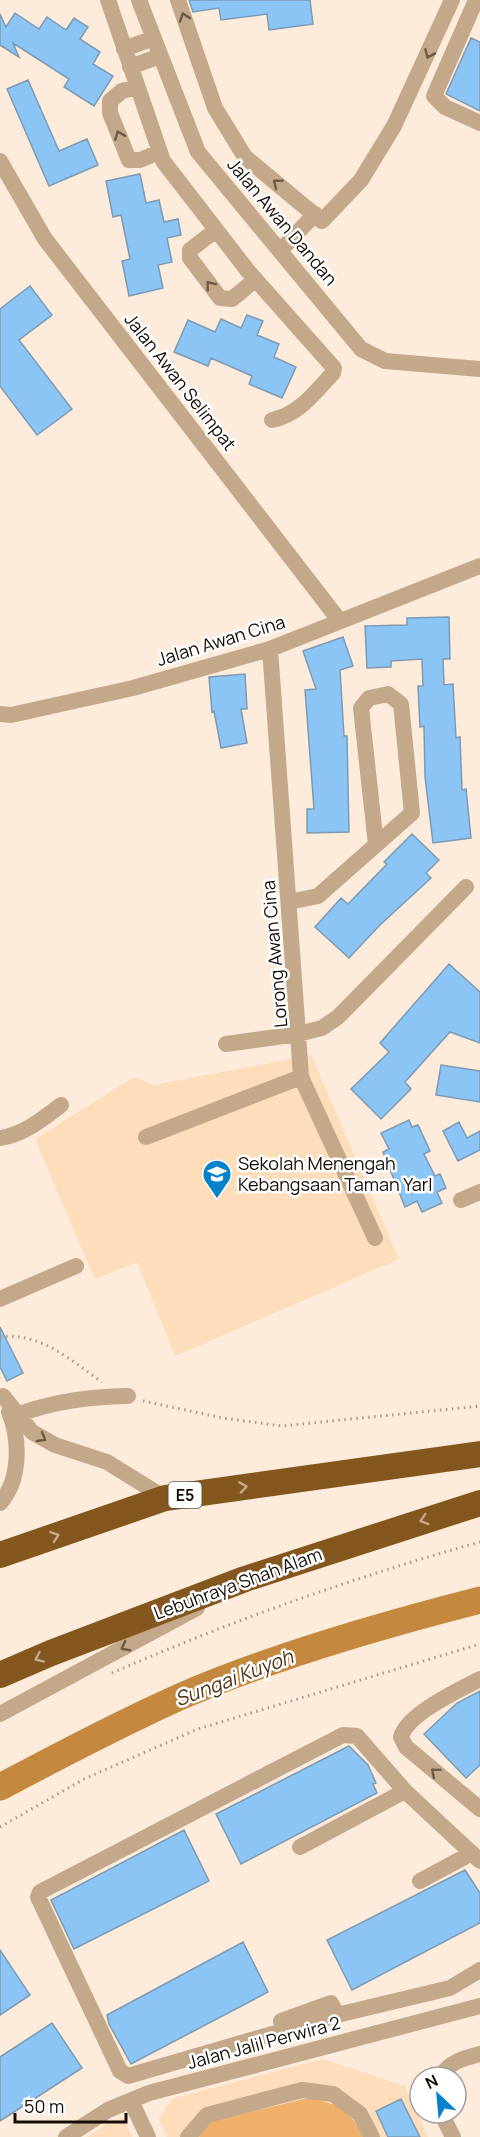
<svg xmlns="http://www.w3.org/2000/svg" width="480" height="2137" font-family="Manrope,sans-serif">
<rect width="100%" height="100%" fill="#fdecdb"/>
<path fill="#feddbb" d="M311,1055L399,1259L175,1356L137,1262L95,1279L35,1139L134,1077L154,1085Z
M322,2059L405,2086L428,2137H167L159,2119L171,2099Z
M123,2117L132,2137H87L107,2124Z"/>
<path fill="#eeb06a" d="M309,2098C338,2104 350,2109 363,2137H199L207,2122Z"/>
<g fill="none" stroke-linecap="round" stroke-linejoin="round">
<path stroke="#c5883f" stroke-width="27" d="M0,1787C61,1755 121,1723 184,1695C277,1655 382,1625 480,1600"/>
</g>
<path fill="#8ac5f6" stroke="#7e9ab2" stroke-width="1.5" d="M189,0H310L313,24L269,30L267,14L221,20L219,8L193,12Z
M15,13L39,29L47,17L66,30L74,18L88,27L80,39L100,52L93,64L113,76L94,106L64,87L69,79L13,43L19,57L0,45V14L6,27Z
M471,38L480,42V111L446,94Z
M28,80L59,151L87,139L98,165L49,186L7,89Z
M140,174L146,203L159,200L164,222L178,219L181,235L167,238L172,262L158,265L163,288L129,296L122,261L130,259L121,215L113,217L106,181Z
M30,286L52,315L19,340L72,409L37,435L0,386V309Z
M247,315L263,321L257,335L279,344L274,357L296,367L282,398L249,384L252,376L211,358L208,366L174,352L188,320L215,332L221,319L241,328Z
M449,617L450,659H443L444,685L453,684L456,738L460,737L462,790L466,789L471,838L433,843L425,777L424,726L420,727L418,686H423L422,659L391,661V667L367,668L365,626L407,625V618Z
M343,637L353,666L340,670L344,736H347L349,832L307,833V809H314L305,690L316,689L303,651Z
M245,674L247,709H241L247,743L221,748L214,711L212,712L209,677Z
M412,834L439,860L426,873L431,878L380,925L349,958L315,927L341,898L348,904L387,864L384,862Z
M449,964L480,992V1043L450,1032L405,1082L411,1089L381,1119L351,1089L389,1052L380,1043Z
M441,1065L480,1071V1102L436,1095Z
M409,1120L412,1127L418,1125L430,1151L424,1154L435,1176L440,1174L446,1188L437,1192L442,1203L422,1212L417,1201L405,1207L383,1152L389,1149L381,1133Z
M459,1122L467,1138L480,1131V1150L458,1161L443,1131Z
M0,1327L23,1373L7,1381L0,1367Z
M480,1691V1765L466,1778L424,1734L457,1703Z
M349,1746L368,1765L376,1783L373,1784L377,1793L241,1864L216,1814Z
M184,1830L209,1881L74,1949L51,1900Z
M465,1870L480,1893V1923L352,1990L327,1940Z
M243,1942L268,1992L131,2064L109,2024L107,2015Z
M0,1950L30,1995L0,2015Z
M52,2023L82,2068L0,2121V2057Z
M401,2099L420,2137H388L376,2111Z"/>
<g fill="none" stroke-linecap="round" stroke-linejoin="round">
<path stroke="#a7998c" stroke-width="3" stroke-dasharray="1.5 4.5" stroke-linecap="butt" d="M0,1337C41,1332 70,1360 102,1382
M143,1401L223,1418L282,1426L480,1406
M112,1673C231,1621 354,1577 480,1542
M0,1827L84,1779L198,1729L480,1644"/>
<path stroke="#c4a88a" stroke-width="16" d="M108,0L163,161L248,271L334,368L333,373C315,392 299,415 272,420
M139,0L198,152L361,349L385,361L480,369
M178,0L215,108L245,157L322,221L361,180L394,126L452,0
M476,0L434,96L445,107L480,123
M124,49L154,38
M130,67L160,56
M136,87L122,91L110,101V113L129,160H140L159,152
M0,161L45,239L339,620
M216,230L190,250V258L220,298L232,299L255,280
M280,251L315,214
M270,649L298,1034L322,1028L338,1017L466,887
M0,714L11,715L133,688L270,649L480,566
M289,902L318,896L412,813L401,704L388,694L369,698L361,708L376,845
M226,1044L298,1034L301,1077L375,1238
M146,1137L301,1077
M0,1138C23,1135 43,1119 61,1105
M461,1200L480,1192
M0,1299L76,1266
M3,1396L32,1432L55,1445L107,1462L165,1498
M17,1415C54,1401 89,1397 128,1396
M0,1503C21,1480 20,1439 9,1412
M480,1679C459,1690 407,1714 401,1737L406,1747L480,1809
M0,1714L197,1608
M300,1847L405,1791
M480,1861L405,1791L357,1736L343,1735L40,1892L38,1897L120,2071L128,2076L337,2015L450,1988L480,1970
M420,1881L472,1853
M283,2027L281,2021L331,2003L337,2015
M440,2077C449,2062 464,2058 480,2054
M131,2101L148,2137
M441,2113L453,2137
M66,2137L108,2110L149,2093L480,2006
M188,2137L207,2115L302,2090L333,2094L360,2114L372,2137"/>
<path stroke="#84571e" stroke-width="26" d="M0,1555L165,1498L480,1454
M0,1675L51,1653L245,1579L480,1503"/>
</g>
<defs><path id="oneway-chevron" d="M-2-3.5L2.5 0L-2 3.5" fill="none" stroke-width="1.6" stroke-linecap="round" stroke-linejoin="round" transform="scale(1.5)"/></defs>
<g stroke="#6c5a47">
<use href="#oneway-chevron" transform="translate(184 17) rotate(-109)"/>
<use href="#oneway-chevron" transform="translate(429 54) rotate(114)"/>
<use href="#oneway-chevron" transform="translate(119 135) rotate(-112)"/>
<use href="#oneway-chevron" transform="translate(277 183) rotate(-141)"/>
<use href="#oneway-chevron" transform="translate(210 285) rotate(-128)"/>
<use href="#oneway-chevron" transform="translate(42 1438) rotate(30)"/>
<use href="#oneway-chevron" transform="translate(125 1647) rotate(152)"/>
<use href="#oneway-chevron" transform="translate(435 1772) rotate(-140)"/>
</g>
<g stroke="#c2ab8e">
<use href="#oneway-chevron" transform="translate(243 1487) rotate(-8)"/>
<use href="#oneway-chevron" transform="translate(424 1520) rotate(162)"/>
<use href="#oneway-chevron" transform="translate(55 1536) rotate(-19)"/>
<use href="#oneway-chevron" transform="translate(39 1658) rotate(156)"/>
</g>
<defs>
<g id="school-pin" transform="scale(1.5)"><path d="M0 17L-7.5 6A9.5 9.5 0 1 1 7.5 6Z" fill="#0682ca" stroke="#fff"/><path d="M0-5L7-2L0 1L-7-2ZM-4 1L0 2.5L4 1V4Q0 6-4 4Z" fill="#fff"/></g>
</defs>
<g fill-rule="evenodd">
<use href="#school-pin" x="217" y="1174"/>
</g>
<g text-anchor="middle" stroke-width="5" stroke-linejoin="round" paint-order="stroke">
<rect fill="#fff" stroke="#5a554f" stroke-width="1.5" x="168.5" y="1482" width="33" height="26" rx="4.5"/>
<g font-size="16" font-weight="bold" fill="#140c04">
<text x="185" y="1501">E5</text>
</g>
<g font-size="18" fill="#140c04" stroke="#fff">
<text transform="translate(282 222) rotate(50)" y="6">Jalan Awan Dandan</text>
<text transform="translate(180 382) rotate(52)" y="6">Jalan Awan Selimpat</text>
<text transform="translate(221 641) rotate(-17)" y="6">Jalan Awan Cina</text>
<text transform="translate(275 954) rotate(-95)" y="6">Lorong Awan Cina</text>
<text transform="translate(238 1584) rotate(-20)" y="6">Lebuhraya Shah Alam</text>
<text transform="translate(264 2043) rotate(-15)" y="6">Jalan Jalil Perwira 2</text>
</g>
<g font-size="18" fill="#140c04" stroke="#fff" text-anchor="start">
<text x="238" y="1170">Sekolah Menengah<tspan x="238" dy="21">Kebangsaan Taman Yarl</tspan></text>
</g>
<g font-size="20" font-style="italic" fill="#4f3516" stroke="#fff">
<text transform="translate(234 1678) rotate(-21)" y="7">Sungai Kuyoh</text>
</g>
</g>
<g transform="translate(438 2095) rotate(334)"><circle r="28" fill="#ffffff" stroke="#a19e9b" stroke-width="1.5"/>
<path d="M0-4.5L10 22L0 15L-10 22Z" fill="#0682ca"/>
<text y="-9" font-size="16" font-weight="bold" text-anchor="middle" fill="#140c04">N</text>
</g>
<path d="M15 2113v9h111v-9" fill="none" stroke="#140c04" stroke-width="3"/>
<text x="24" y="2113" font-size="18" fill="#140c04" stroke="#ffffff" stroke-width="4.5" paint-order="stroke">50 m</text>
</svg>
